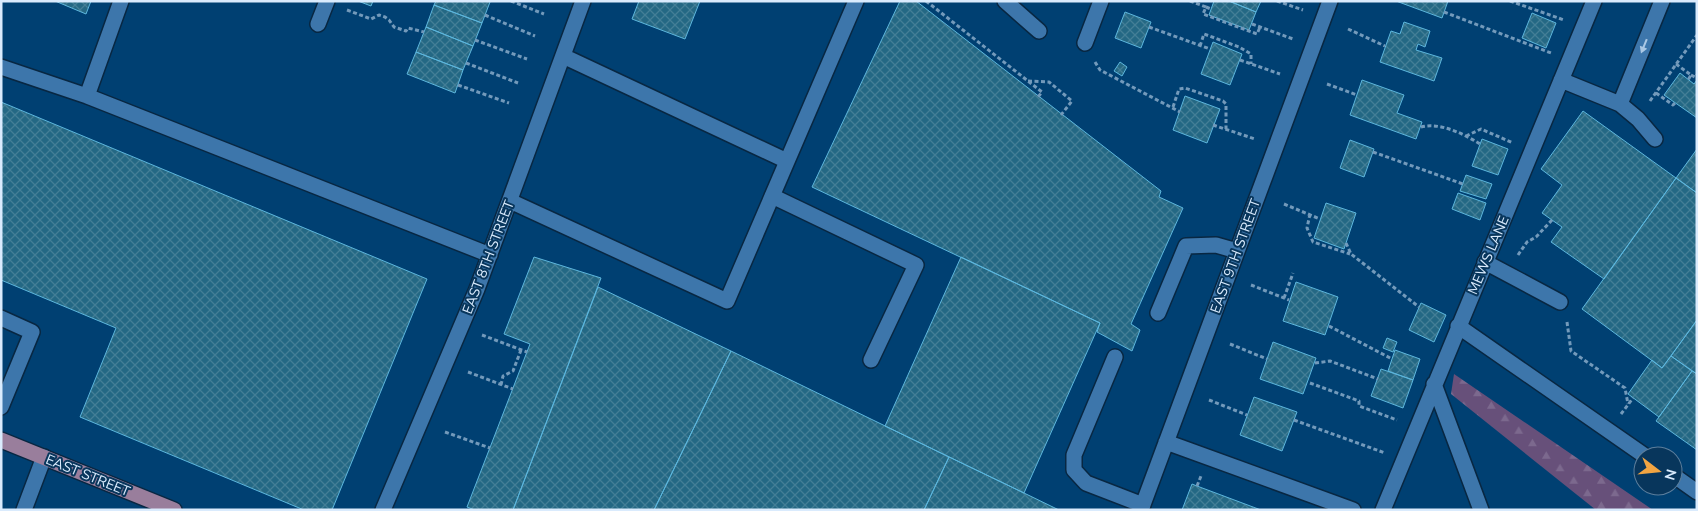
<svg xmlns="http://www.w3.org/2000/svg" width="1698" height="511" font-family="'Nunito Sans',sans-serif">
<defs>
<pattern id="forest-firs" width="22" height="20" patternUnits="userSpaceOnUse" patternTransform="scale(1.25)"><rect width="22" height="20" fill="#67507a"/><path d="M5 1l3.5 6h-7zM16 11l3.5 6h-7z" fill="#7c698e"/></pattern>
<pattern id="building-cross-hatch" width="8" height="8" patternUnits="userSpaceOnUse" patternTransform="scale(1.25)"><rect width="8" height="8" fill="#246884"/><path d="M0 0l8 8M0 8l8-8" fill="none" stroke="#437e96"/></pattern>
</defs>
<rect width="100%" height="100%" fill="#004072"/>
<path fill="url(#forest-firs)" d="M1454,374L1653,510H1596L1451,394Z"/>
<path fill="url(#building-cross-hatch)" stroke="#5cb6dd" d="M55,1H91L86,14Z
M358,1H373L371,6Z
M436,1H489L490,2L482,23L434,5Z
M639,1H700L685,39L632,19Z
M900,1H916L1161,191L1159,197L1183,208L1131,324L1140,330L1132,351L1097,332L1100,323L812,187Z
M1214,1H1229L1256,12L1249,30L1209,15Z
M1229,1H1261L1256,12Z
M1396,1H1448L1442,18Z
M434,5L482,23L473,46L426,27Z
M1125,12L1151,22L1141,48L1115,38Z
M1532,13L1556,23L1546,48L1522,38Z
M1404,22L1430,31L1425,47L1418,44L1416,50L1442,58L1434,81L1380,62L1391,31L1400,34Z
M426,27L473,46L463,70L416,52Z
M1213,42L1242,54L1230,85L1201,74Z
M416,52L463,70L455,93L407,74Z
M1120,62L1127,67L1122,76L1114,71Z
M1680,73L1694,84L1697,80V118L1664,95Z
M1362,80L1404,95L1397,113L1422,122L1416,139L1350,115Z
M1185,96L1220,109L1207,143L1173,130Z
M1,102L427,279L332,510H304L80,417L116,328L1,280Z
M1583,111L1676,178L1604,279L1551,242L1562,227L1542,213L1562,185L1541,169Z
M1482,139L1508,149L1498,175L1472,166Z
M1350,140L1374,149L1364,177L1340,168Z
M1697,149V193L1676,178Z
M1466,175L1492,184L1486,199L1460,191Z
M1676,178L1697,193V320L1662,368L1582,309Z
M1458,193L1486,203L1480,220L1452,209Z
M1326,203L1356,213L1344,249L1314,238Z
M534,257L601,278L513,510H475L467,507L530,344L504,334Z
M961,257L1100,323L1024,493L885,426Z
M1296,282L1338,297L1325,335L1283,321Z
M598,287L731,351L654,510H513Z
M1421,303L1446,315L1434,342L1409,330Z
M1697,320V374L1671,356Z
M1387,338L1397,342L1393,352L1383,348Z
M1273,342L1316,358L1303,394L1260,379Z
M1395,350L1420,359L1413,380L1388,371Z
M731,351L949,457L924,510H654Z
M1671,356L1692,371L1659,417L1628,394L1652,360L1662,368Z
M1381,369L1413,380L1403,408L1371,396Z
M1692,371L1697,374V450L1656,421Z
M1254,397L1297,412L1282,451L1240,435Z
M949,457L1024,493L1059,510H924Z
M1192,484L1197,486L1261,510H1182Z"/>
<g fill="none" stroke-linecap="round" stroke-linejoin="round">
<g stroke="#082742" stroke-width="18">
<path id="minor" d="M1005,1L1039,31
M318,24L327,1
M1085,43L1101,1
M563,56L787,161
M1,67L87,96L490,255
M1561,80L1620,104L1662,1
M87,96L121,1
M1620,104L1638,119L1655,139
M772,196L916,265L871,360
M510,201L727,301L856,1
M1485,262L1560,302
M1158,313L1186,246L1216,245L1237,251
M1,318L32,332L1,407
M1458,326L1645,456
M1115,357L1074,455V470L1086,483L1143,505
M1434,384L1481,510
M1166,442L1353,510
M1673,475L1697,492
M24,510L44,457
M383,510L477,289L583,1
M1141,510L1330,1
M1383,510L1594,1"/>
</g>
<g stroke="#082742" stroke-width="18">
<path id="major" d="M1,440L174,510"/>
</g>
<path stroke="#739abb" stroke-width="3" stroke-dasharray="4 2.5" stroke-linecap="butt" d="M511,1L544,14
M926,1L1042,92L1038,97
M1190,1L1206,7L1203,14L1257,34L1260,27
M1277,1L1303,10
M1510,1L1564,20
M1206,7L1211,9
M347,10L371,19L379,15L385,17L389,20L394,27L406,31L408,28L424,32
M1444,12L1551,53
M485,15L535,36
M1252,24L1293,39
M1149,27L1210,49
M1348,29L1385,46
M475,40L527,59
M1200,46L1204,34L1239,47L1251,54V64
M1240,60L1280,74
M1095,62L1100,70L1180,112
M466,63L518,83
M1676,64L1691,75L1688,80
M1691,75L1695,77L1697,75
M1028,81L1049,82L1072,101L1061,115
M1327,84L1357,95
M458,85L509,103
M1656,93L1673,105L1675,103
M1650,101L1697,35
M1173,107L1179,89L1185,88L1223,101L1226,104V129
M1213,125L1255,139
M1421,127C1440,122 1464,134 1480,144
M1466,136L1481,129L1513,143
M1373,152L1463,184
M1284,204L1320,219
M1310,214L1307,228L1313,242L1350,254
M1346,243L1351,254L1419,307
M1518,255L1527,242L1536,237L1552,220
M1251,285L1289,300
M1284,298L1293,273
M1567,322L1571,351L1625,388L1628,404
M1329,326L1392,359
M482,335L527,352
M1230,344L1267,359
M1315,363L1330,361L1378,379
M468,372L513,389
M1310,383L1359,401V406L1397,420
M501,385L503,376L513,371L521,350
M1209,400L1247,415
M1621,414L1633,398
M1294,420L1385,453
M445,432L490,448
M1197,486L1201,476"/>
<use href="#minor" stroke="#3d76ab" stroke-width="15"/>
<use href="#major" stroke="#997e9c" stroke-width="15"/>
</g>
<defs><path id="oneway-solid" d="M-6-.8H1V-3.2L6.5 0L1 3.2V.8H-6Z" transform="scale(1.25)"/></defs>
<use fill="#abc8e4" href="#oneway-solid" transform="translate(1644 46) rotate(112)"/>
<g text-anchor="middle" stroke-width="4" stroke-linejoin="round" paint-order="stroke">
<g font-size="14" fill="#daebfd" stroke="#08365c">
<text transform="translate(1488 255) rotate(-67)" y="5">MEWS LANE</text>
<text transform="translate(1235 256) rotate(-70)" y="5">EAST 9TH STREET</text>
<text transform="translate(488 257) rotate(-69)" y="5">EAST 8TH STREET</text>
<text transform="translate(88 475) rotate(22)" y="5">EAST STREET</text>
</g>
</g>
<rect width="1698" height="511" fill="none" stroke="#daebfd" stroke-width="5"/>
<g transform="translate(1658 471) rotate(106)"><circle r="24" fill="#08365c" stroke="#5c7e9c"/>
<path d="M0-4L9 19L0 12L-9 19Z" fill="#f2a542"/>
<text y="-8" font-size="14" font-weight="bold" text-anchor="middle" fill="#daebfd">N</text>
</g>
</svg>
